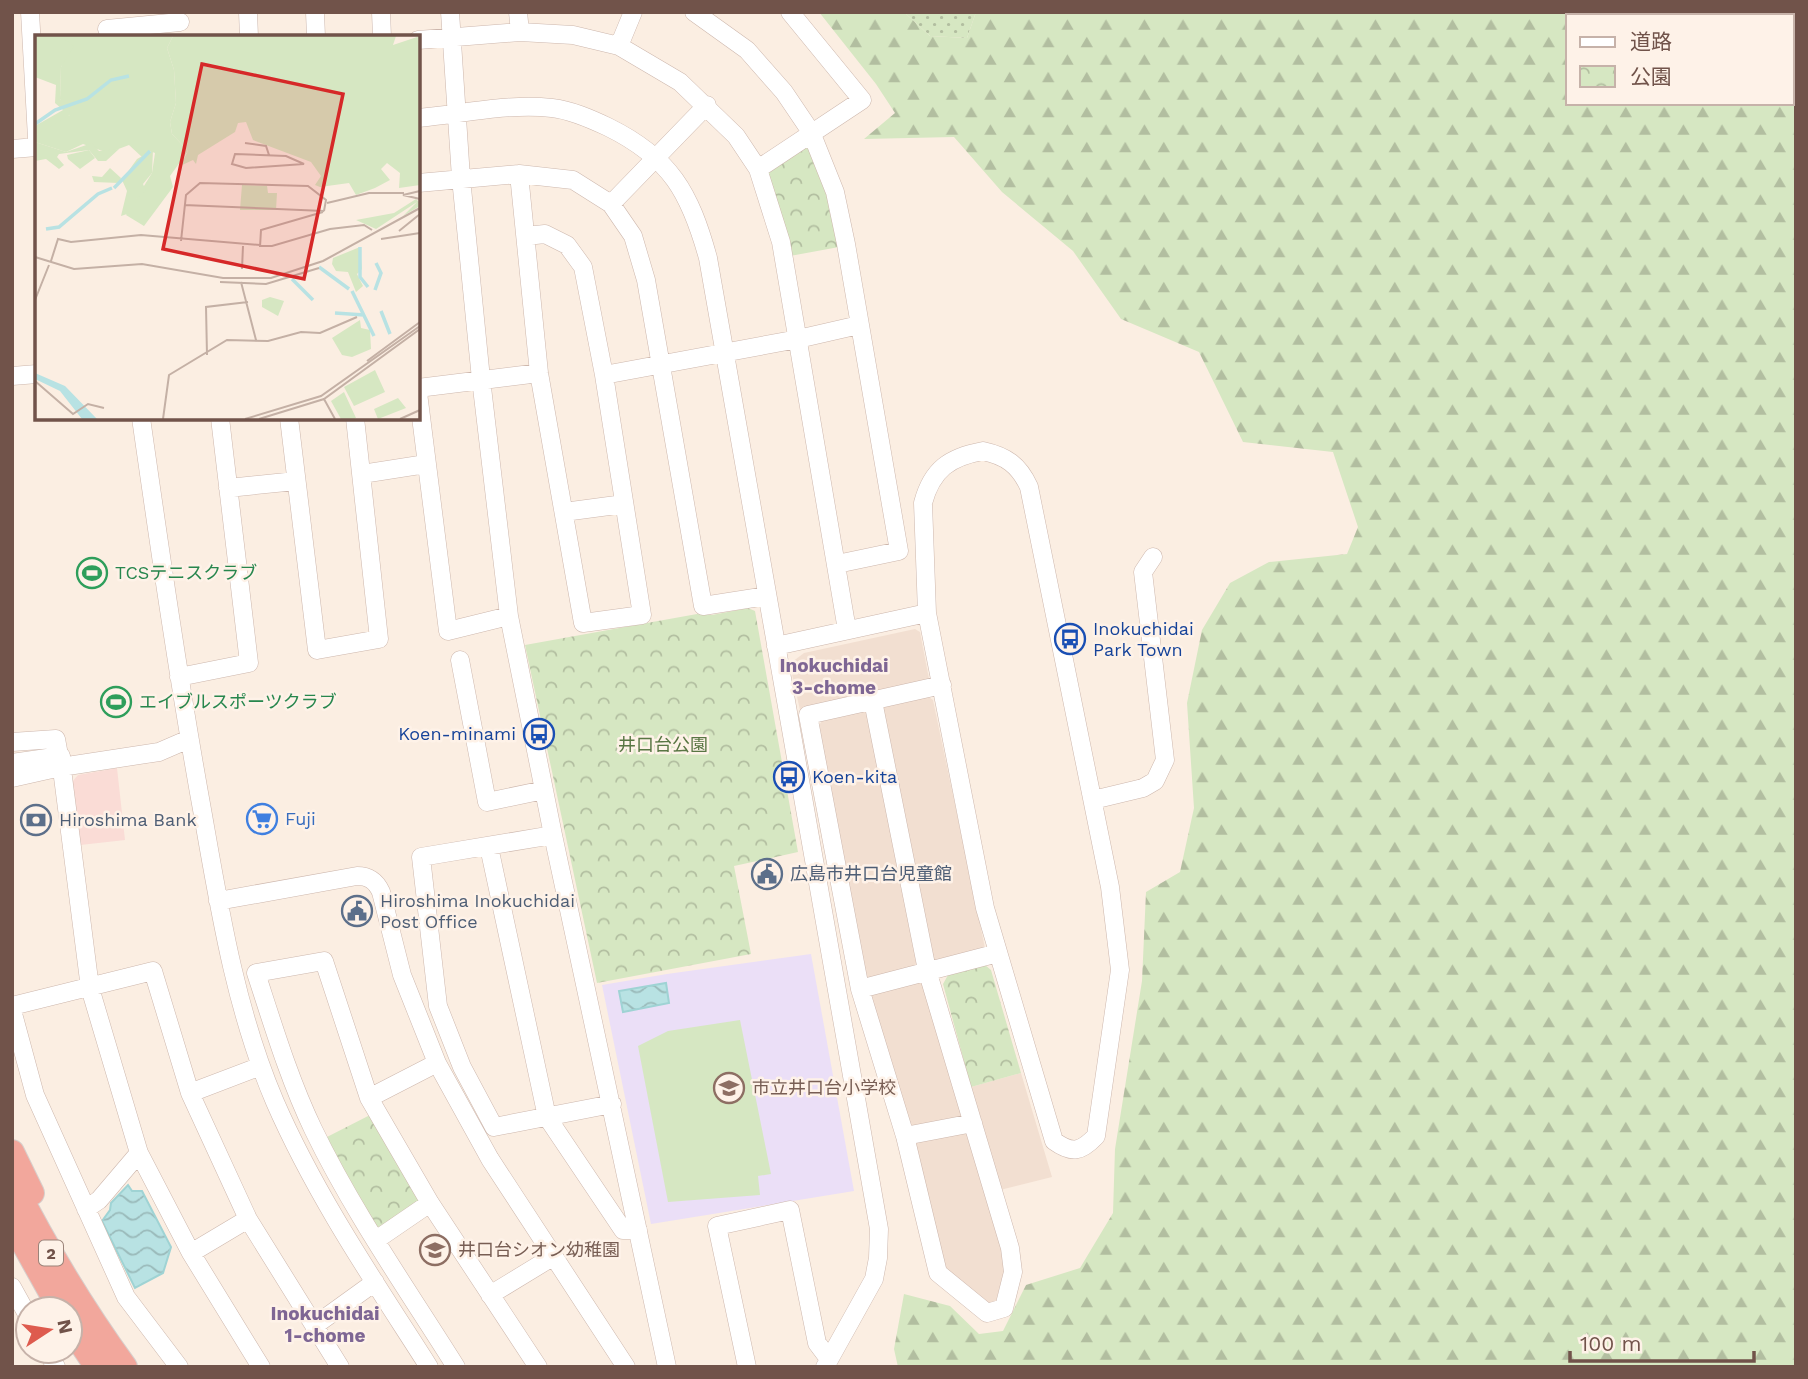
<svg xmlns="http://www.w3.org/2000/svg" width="1808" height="1379" font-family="'Work Sans','Noto Sans JP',sans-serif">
<defs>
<pattern id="grass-dots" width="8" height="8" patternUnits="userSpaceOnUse" patternTransform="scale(1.75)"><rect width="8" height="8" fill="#d6e7c2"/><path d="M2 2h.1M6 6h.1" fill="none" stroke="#b2bea0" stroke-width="1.8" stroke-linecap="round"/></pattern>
<pattern id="forest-firs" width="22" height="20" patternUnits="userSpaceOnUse" patternTransform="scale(1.75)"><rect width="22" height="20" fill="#d6e7c2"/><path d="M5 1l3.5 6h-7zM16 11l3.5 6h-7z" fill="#b2bea0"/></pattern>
<pattern id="park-crowns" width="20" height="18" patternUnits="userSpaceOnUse" patternTransform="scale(1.75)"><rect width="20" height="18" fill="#d6e7c2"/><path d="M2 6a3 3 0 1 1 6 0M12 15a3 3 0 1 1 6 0" fill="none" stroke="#b2bea0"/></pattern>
<pattern id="water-waves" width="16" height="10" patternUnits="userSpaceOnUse" patternTransform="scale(1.75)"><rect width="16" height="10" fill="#b8e2e3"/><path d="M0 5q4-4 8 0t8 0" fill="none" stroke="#9ababa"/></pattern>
</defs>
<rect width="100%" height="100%" fill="#fbeee2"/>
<path fill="#f2dfd1" d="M915,629L920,632L929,679L924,685L800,710L792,674V662L804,653Z
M926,695L933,700L985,948L940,964L930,959L879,711L885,704Z
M865,708L871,715L919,961L916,969L873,981L864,977L817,729L824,717Z
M921,978L964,1112L959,1120L915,1132L908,1124L869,999L875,990Z
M1021,1073L1052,1177L1000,1190L971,1087Z
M963,1129L972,1134L1007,1261L996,1301L986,1305L948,1278L913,1149L919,1139Z"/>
<path fill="#fadcd6" d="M117,768L125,840L80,845L72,782L78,775Z"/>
<path fill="#ebdff7" d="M811,954L854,1191L651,1224L602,985L667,974Z"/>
<path fill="url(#grass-dots)" d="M904,12H976L967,38L930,36Z"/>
<path fill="url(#forest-firs)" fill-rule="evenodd" d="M819,12H904L930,36L967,38L976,12H1796V1367H898L894,1349L904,1294L950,1306L979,1334L1003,1331L1026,1285L1080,1268L1113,1213L1115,1149L1142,981L1146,892L1180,872L1194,808L1187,703L1202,630L1230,583L1269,562L1347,554L1358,527L1333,452L1243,442L1199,352L1121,319L1073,251L1002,192L954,137L864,139L895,113L876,84ZM1568,16H1792V103H1568Z"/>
<path fill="url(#park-crowns)" d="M802,147L810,149L830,199L839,247L790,256L767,177L769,168Z
M748,608L755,611L798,852L734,866L751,954L597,983L525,645L697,614L712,615Z
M985,965L991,970L1021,1073L971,1087L943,984L948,975Z
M372,1114L421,1199L383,1228L374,1226L325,1138Z"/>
<path fill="#d6e7c2" d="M740,1020L771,1174L758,1176L760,1195L668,1202L638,1046L668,1031Z"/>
<path fill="url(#water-waves)" stroke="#9fd3d4" stroke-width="2" d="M666,983L669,1003L623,1012L619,991Z
M128,1185L132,1191H142L171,1247L163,1273L135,1288L102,1221L110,1210L111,1203Z"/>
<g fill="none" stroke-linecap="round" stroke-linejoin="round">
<g stroke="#cdb7ad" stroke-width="19">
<path id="minor" d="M30,12L37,138
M248,12L249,37
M315,12L316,37
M381,12L382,37
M450,12L461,178L481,379L509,616L553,835L667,1367
M518,12L520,32
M694,12L747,50L784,92L811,132L835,192L846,244L899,551L837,564
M107,29L180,22
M418,40L520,32L573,35L619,46L680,82L736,136L758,169L781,242L847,630
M619,46L633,12
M418,118C462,114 509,103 552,108C571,110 591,119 608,127C671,158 690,193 708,258L879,1229L878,1258L874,1279L825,1367
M12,149L37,147
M758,169L862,100L790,12
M519,174L539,373L583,623L642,615L604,375L583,267L567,245L545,234L526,236
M418,183L519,174L573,180L611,204L633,236L646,280L703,606L767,596
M611,204L707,105
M604,375L798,339L859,325
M12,376L37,374
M418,388L539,373
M418,393L448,631L509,616
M141,418C160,551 179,683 203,815C220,912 236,1011 275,1102C316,1196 374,1281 429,1367
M289,418L317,650L379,639L355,418
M983,451C1006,456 1019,465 1029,487L1110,887L1120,970L1096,1136C1081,1152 1072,1154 1054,1141L985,908L927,613L923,503C932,469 950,457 983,451Z
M362,474L426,464
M228,488L296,481
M564,512L624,504
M776,646L927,613
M460,660L487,802L544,790
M179,677L249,663L220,418
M873,701L927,970L1010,1248L1013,1272L1004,1308L987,1313L938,1273L905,1136L860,989L808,715L942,685
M12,742L56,739L63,777L90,988L139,1153L191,1253L261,1367
M12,763L61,756
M12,778L61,767L159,752L189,739
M1093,800L1143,788L1155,781L1165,760L1143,572L1153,557
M553,835L421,857L438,1006L462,1067L494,1127L612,1104
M489,847L547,1117L623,1230H638
M218,901L357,876C369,876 376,881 381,892L402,975L437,1063L490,1159L626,1367
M860,989L998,953
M12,1006L153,971L190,1093L248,1219L340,1367
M12,1010L35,1095L126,1297L179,1367
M190,1093L261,1066
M369,1098L437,1063
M905,1136L973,1123
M86,1209L99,1200L139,1153
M376,1240L430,1203
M191,1253L248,1219
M12,1287L28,1316
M490,1295L554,1256
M314,1326L375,1282
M47,1351L56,1367
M456,1367C407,1289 353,1212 313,1129C289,1079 273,1025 256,973L324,961L369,1098L430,1203L538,1367
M747,1367L717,1226L790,1210L817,1343L829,1359"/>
</g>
<g stroke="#d7cfcc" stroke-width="26">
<path id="highway" d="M12,1152L32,1193
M12,1181C45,1246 82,1308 125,1367
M12,1223L60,1309
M70,1327L97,1367"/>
</g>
<use href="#minor" stroke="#fff" stroke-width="18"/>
<use href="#highway" stroke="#f2a79c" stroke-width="24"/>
</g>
<defs>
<g id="stadium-ring" transform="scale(1.575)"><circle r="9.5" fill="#fef2e8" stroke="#2e9e5b" stroke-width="1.5"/><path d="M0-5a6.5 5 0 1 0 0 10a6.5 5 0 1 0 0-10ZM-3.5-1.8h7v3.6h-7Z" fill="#2e9e5b"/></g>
<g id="bus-ring" transform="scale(1.575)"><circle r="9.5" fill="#fef2e8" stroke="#1a4fb4" stroke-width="1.5"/><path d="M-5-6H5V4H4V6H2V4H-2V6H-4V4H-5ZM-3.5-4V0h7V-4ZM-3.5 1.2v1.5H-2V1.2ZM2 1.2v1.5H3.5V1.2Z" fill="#1a4fb4"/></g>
<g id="supermarket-ring" transform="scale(1.575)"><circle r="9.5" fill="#fef2e8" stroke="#3f7fe0" stroke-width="1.5"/><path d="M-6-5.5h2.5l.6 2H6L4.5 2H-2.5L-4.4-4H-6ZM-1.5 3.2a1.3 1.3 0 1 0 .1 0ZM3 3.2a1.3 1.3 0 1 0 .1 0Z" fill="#3f7fe0"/></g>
<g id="bank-ring" transform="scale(1.575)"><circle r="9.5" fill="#fef2e8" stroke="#5c6f8a" stroke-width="1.5"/><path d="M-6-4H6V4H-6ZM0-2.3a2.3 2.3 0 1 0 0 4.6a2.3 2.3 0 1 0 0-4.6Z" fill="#5c6f8a"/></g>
<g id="civic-ring" transform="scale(1.575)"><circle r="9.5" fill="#fef2e8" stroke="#5c6f8a" stroke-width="1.5"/><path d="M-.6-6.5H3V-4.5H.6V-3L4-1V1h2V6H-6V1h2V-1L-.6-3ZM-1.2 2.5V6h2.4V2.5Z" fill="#5c6f8a"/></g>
<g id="school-ring" transform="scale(1.575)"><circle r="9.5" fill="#fef2e8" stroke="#8d6e63" stroke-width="1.5"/><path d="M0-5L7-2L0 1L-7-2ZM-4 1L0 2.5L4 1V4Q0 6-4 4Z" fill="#8d6e63"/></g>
</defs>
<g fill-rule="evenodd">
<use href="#stadium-ring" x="92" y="573"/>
<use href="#bus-ring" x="1070" y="639"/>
<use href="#stadium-ring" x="116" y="702"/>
<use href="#bus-ring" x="539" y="734"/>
<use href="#bus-ring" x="789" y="777"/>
<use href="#supermarket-ring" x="262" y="819"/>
<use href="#bank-ring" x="36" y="820"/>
<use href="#civic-ring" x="767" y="874"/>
<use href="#civic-ring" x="357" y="911"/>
<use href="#school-ring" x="729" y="1088"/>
<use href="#school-ring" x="435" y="1250"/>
</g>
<g text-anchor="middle" stroke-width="5" stroke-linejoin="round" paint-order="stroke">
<rect fill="#fef2e8" stroke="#9b8379" stroke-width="2" x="39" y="1240.5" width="24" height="25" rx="5"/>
<g font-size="16" font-weight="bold" fill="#71534a">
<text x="51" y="1259">2</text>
</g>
<g font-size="18" fill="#27864d" stroke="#fef2e8" text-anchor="start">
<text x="115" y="579">TCSテニスクラブ</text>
<text x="139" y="708">エイブルスポーツクラブ</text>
</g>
<g font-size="18" fill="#164399" stroke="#fef2e8" text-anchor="start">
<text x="1093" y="635">Inokuchidai<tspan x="1093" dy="21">Park Town</tspan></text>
<text x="516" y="740" text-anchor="end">Koen-minami</text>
<text x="812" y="783">Koen-kita</text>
</g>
<g font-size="18" fill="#597643" stroke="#fef2e8">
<text x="663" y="751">井口台公園</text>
</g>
<g font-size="18" fill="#366cbe" stroke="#fef2e8" text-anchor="start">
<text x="285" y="825">Fuji</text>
</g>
<g font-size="18" fill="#4e5e75" stroke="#fef2e8" text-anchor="start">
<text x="59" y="826">Hiroshima Bank</text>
<text x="790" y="880">広島市井口台児童館</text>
<text x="380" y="907">Hiroshima Inokuchidai<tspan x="380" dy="21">Post Office</tspan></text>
</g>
<g font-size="18" fill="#785e54" stroke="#fef2e8" text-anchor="start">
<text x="752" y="1094">市立井口台小学校</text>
<text x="458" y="1256">井口台シオン幼稚園</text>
</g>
<g font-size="19" font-weight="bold" fill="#7e6694" stroke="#fef2e8">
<text x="834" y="672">Inokuchidai<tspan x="834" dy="22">3-chome</tspan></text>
<text x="325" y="1320">Inokuchidai<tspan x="325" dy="22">1-chome</tspan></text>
</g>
</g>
<g transform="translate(35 35)">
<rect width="385" height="385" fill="#fbeee2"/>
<path d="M24,1H138L132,13L139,35L141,68L135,87L137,99L153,116L135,141L138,152L109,191L91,180L117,138L120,118L115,116L107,122L94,110L73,118L48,109L31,117L0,107V101L19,86L35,80L25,64L26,32L32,17Z" fill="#d6e7c2"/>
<path d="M0,1H25L39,11L26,32L25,64L34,72L35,80L0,101V91L28,75L20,68L21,50L0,42ZM138,1H361L358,10L385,1V150L364,153L365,138L352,128L346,134L355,145L340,153L321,160L314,148L285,152L280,150L286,141L276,127L218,105L211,87L203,88L200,97L163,120L161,129L158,125L145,131L153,116L137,99L135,87L141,68L139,35L132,13ZM0,107L31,117L57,108L64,116L84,114L71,126H63L54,115L24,119L22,122L29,130L24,134L11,124L0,126ZM118,115L117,138L108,149L111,156L102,163L95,178L86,181L92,156L87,145L102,124ZM75,133L86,143L84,148L59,147L57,141L67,142ZM381,164L385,168V171L368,181L382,167L341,194L321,185L359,178ZM325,212L327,234L322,239L328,251L321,257L313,237L301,236L297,229L298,223ZM235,262L249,266L243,281L227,272V265ZM325,285L326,293L335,295L336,314L317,322L307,320L297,303Z" fill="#d6e7c2"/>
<path d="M54,115L60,123L45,134L33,124L32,120Z" fill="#d6e7c2"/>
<path d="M207,150L232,151L233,158H242L241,175H205ZM340,335L350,357L319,371L309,352Z" fill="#d6e7c2"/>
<path d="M309,357L321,383L319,384H306L296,366ZM363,363L371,373L343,384L339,374Z" fill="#d6e7c2"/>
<path d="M0,338L30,351L62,384H47L25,356L0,344Z" fill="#b8e2e3"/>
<path fill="none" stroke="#b8e2e3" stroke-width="3.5" d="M0,89L20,75L52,64L76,45L94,41M79,153L115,116M11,194L24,192L63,159L77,153M325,212V242L333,252M284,232L314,254M257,244L278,265M340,255L346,238L341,228M317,256L339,301M346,276L355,299M300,278L329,280"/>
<path fill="none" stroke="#c4b0a5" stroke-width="2" d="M210,108L231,111L234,120M200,119L251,121L269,129L211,133L197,129ZM385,156L368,160L385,164M292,168L334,158H369M149,170L289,176M364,196L385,179M346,204L385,198M146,206L151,160L165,148L273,151L291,165L289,176M225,212L226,195L288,177M0,222L39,234L107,229L188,243H236L288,226L385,173M16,226L23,204L36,207L106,200L237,211L295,194L329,190L337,195M207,234L208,211M185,247L231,249L284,233M206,247L221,305M0,265L14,230M172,320L171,272L213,267M332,326L385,287M0,346L38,379L53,369L69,373M289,364L300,384M128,384L134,340L192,305L233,306L266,297L285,298L322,282M210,384L286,361L385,291M224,384L289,364L385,294M365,384L385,375"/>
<path fill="#d62828" fill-opacity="0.15" stroke="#d62828" stroke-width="3.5" d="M167,29L308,59L269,244L128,214Z"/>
<rect width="385" height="385" fill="none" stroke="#71534a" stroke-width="3.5"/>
</g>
<rect width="1808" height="1379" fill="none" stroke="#71534a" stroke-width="28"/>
<rect x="1566" y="14" width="228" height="91" fill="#fef2e8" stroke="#c6b2a9" stroke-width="2"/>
<rect x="1580" y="37" width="35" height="10" fill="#ffffff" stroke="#c6b2a9" stroke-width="2"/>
<text x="1630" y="49" font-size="21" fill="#71534a">道路</text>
<rect x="1580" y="66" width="35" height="21" fill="url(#park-crowns)" stroke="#c6b2a9" stroke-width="2"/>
<text x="1630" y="84" font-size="21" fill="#71534a">公園</text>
<g transform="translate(49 1330) rotate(78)"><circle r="33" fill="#fef2e8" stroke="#c6b2a9" stroke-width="2"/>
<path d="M0-5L12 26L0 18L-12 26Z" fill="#de5b4e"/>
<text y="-10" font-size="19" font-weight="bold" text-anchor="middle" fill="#71534a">N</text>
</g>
<path d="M1570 1351v10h184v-10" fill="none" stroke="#71534a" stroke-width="3.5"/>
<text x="1580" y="1351" font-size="21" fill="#71534a" stroke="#fef2e8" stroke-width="5" paint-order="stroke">100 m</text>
</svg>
